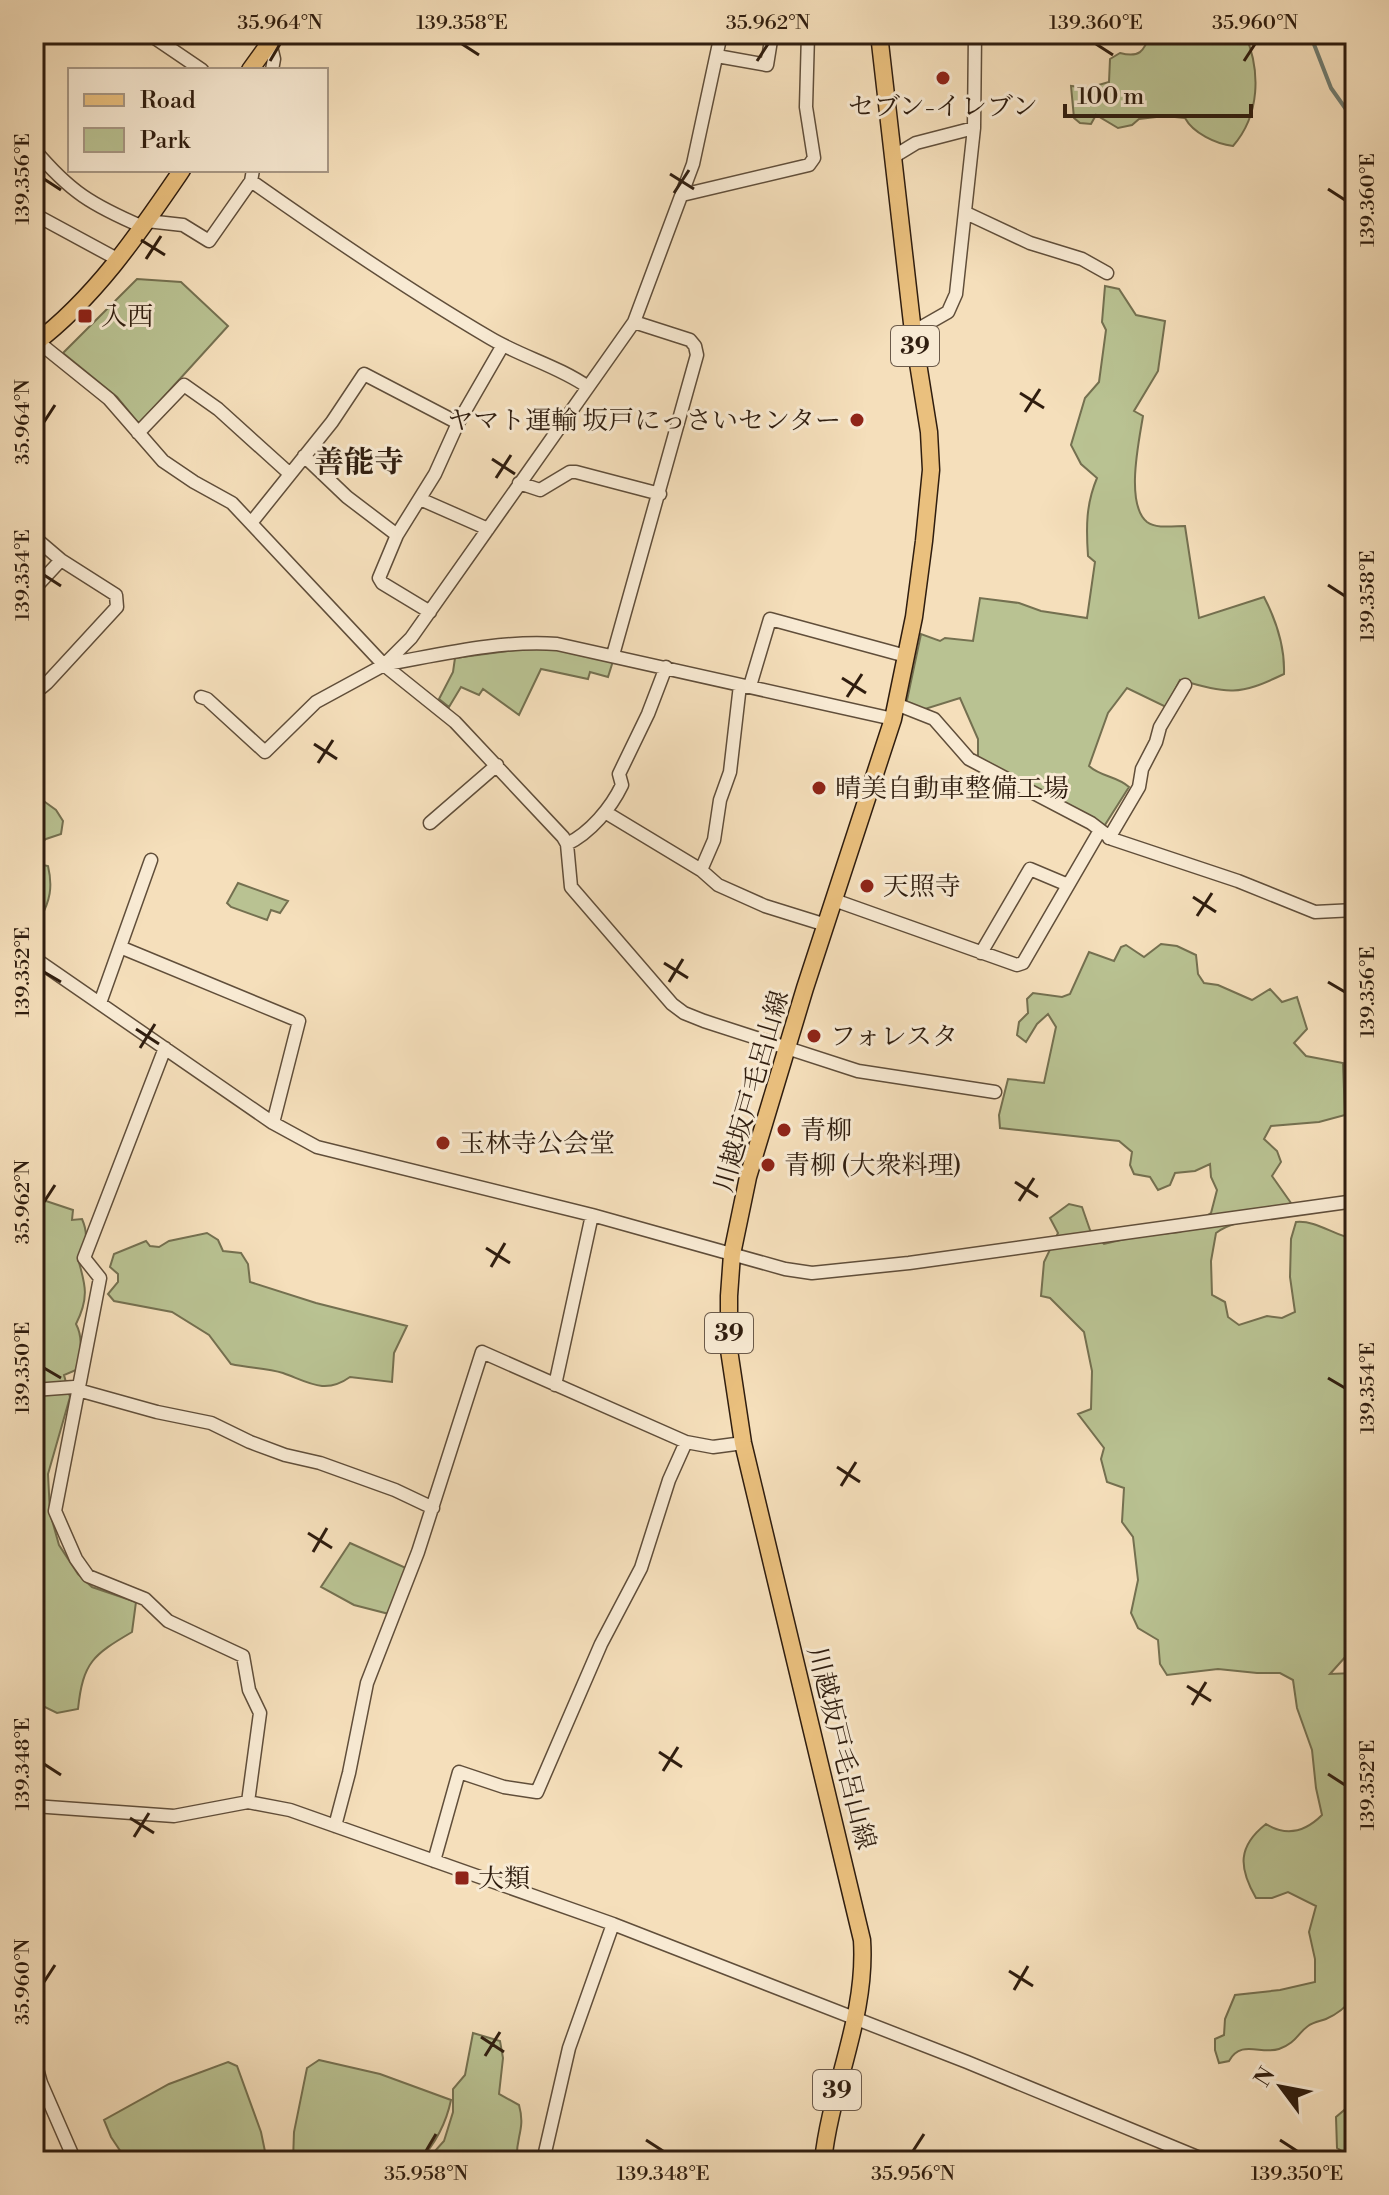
<svg xmlns="http://www.w3.org/2000/svg" width="1389" height="2195" font-family="'Libre Bodoni','Noto Serif JP',serif">
<rect width="100%" height="100%" fill="#f5dfbb"/>
<filter id="stains"><feTurbulence type="fractalNoise" baseFrequency=".0025" numOctaves="4"/><feColorMatrix values="0 0 0 0 .2 0 0 0 0 .09 0 0 0 0 .02 0 0 0 .5 -.17"/></filter>
<radialGradient id="worn" r=".72"><stop offset=".6" stop-color="#630" stop-opacity="0"/><stop offset="1" stop-color="#630" stop-opacity=".3"/></radialGradient>
<path fill="#b9c292" stroke="#747050" stroke-width="2" d="M1150,34H1245C1261,71 1260,115 1233,146C1216,144 1193,133 1185,118L1165,116L1139,119L1132,125L1118,128L1096,115L1091,124L1080,123L1074,118L1071,86L1088,88L1109,82L1110,59L1120,53C1139,58 1144,52 1150,34Z
M137,279L181,282L228,326L139,424L117,397L63,353Z
M1105,286L1119,289L1136,315L1165,321L1158,371L1134,411L1143,416C1139,441 1125,504 1147,522C1156,529 1174,526 1185,526L1199,618L1264,597C1277,622 1285,646 1284,674C1238,696 1229,694 1180,680L1166,707L1127,688L1108,713L1089,766C1101,777 1117,776 1129,787L1103,828C1065,801 1020,781 978,758V739L960,698L925,709L906,705L921,634L940,641L945,638L973,641L980,598L1019,603L1041,611L1087,618L1095,562L1088,556C1086,527 1086,504 1097,478L1081,464L1071,445L1085,398L1099,382L1106,330L1102,322Z
M530,648L554,649L613,661L608,677L590,672L588,679L541,669L519,715L483,689L479,695L461,687L449,707L439,699L453,672L455,658Z
M45,802L56,810L63,821L61,834L46,839L34,848V807Z
M34,863L48,866C53,887 50,901 40,919H34Z
M238,883L288,901L280,913L271,910L267,920L231,907L227,903Z
M1161,944L1177,946L1196,955L1198,974L1204,983L1218,985L1252,1000L1270,989L1282,1002L1297,997L1307,1029L1294,1043L1306,1056L1343,1063L1345,1115L1319,1122L1271,1126L1264,1139L1277,1151L1281,1162L1272,1176L1291,1203L1285,1215C1259,1224 1240,1216 1216,1233L1211,1261L1212,1295L1225,1302L1228,1317L1239,1325L1267,1316L1282,1318L1295,1312L1290,1277L1291,1239L1296,1222C1317,1220 1334,1236 1355,1239V1646L1330,1674L1355,1673V1996C1347,2006 1338,2014 1326,2019C1321,2021 1313,2022 1308,2026C1297,2034 1296,2043 1279,2049C1261,2055 1241,2039 1229,2061L1219,2063L1215,2050V2039L1224,2035L1225,2019L1235,1995L1280,1990L1315,1982V1959L1309,1932L1316,1906L1288,1892L1272,1898H1256C1238,1867 1238,1846 1266,1824C1287,1837 1305,1832 1322,1815L1316,1788L1312,1750L1297,1708L1293,1680L1280,1673H1257L1218,1669L1167,1675L1160,1664L1158,1640L1138,1628L1131,1613L1138,1580L1133,1537L1122,1522L1124,1488L1107,1482L1101,1459L1104,1448L1078,1414L1091,1409L1092,1371L1084,1332L1050,1298L1041,1296L1044,1262L1058,1233L1050,1218L1069,1204L1082,1207L1090,1230L1104,1244L1138,1236L1180,1232L1211,1213L1217,1190L1211,1177L1210,1164L1195,1171L1175,1173L1170,1185L1158,1190L1150,1177L1134,1174L1130,1165L1132,1152L1119,1141L1000,1128L999,1115L1008,1079L1044,1083L1056,1027L1048,1014L1037,1024L1026,1042L1017,1035L1019,1022L1028,1013L1027,999L1033,993L1062,997L1070,994L1089,952L1114,961L1121,947L1126,945L1144,957Z
M34,1197L73,1210L72,1220L82,1219C89,1235 86,1245 78,1259C86,1286 89,1298 76,1324C84,1339 80,1354 76,1370L64,1375L70,1397L48,1474L50,1513L59,1545L78,1574L92,1587L136,1602L132,1632C93,1655 83,1662 78,1709L57,1713L45,1707L34,1708Z
M207,1233L218,1240L223,1251L241,1253L248,1264L250,1282L316,1303L407,1326L394,1353L392,1382L350,1377C325,1395 308,1382 283,1373C267,1368 248,1368 231,1364L209,1335L172,1312L114,1301L108,1294L118,1282V1274L110,1267L114,1254L146,1241L150,1246L159,1247L169,1241Z
M350,1543L406,1568L389,1614L354,1605L321,1587Z
M473,2033L500,2041L503,2058L499,2094L519,2105C526,2130 515,2137 517,2161H426L444,2141L453,2112V2089L465,2075Z
M319,2060L380,2074L451,2100C446,2124 436,2143 419,2161H293L294,2132L307,2068Z
M228,2062L237,2066L261,2132L267,2161H127L111,2137L104,2120L169,2084Z
M1355,2101V2159L1337,2148L1336,2117Z"/>
<g fill="none" stroke-linecap="round" stroke-linejoin="round">
<path stroke="#707c71" stroke-width="4" d="M1310,34L1331,88L1355,122"/>
<g stroke="#604e3a" stroke-width="15">
<path id="minor" d="M149,34L202,70
M270,42L274,59L272,70
M717,56L767,65L772,34
M34,149C70,192 92,205 143,227
M893,157L916,143L974,128
M251,181C329,236 408,290 490,338C522,357 558,366 588,387
M682,195L809,165L814,158L806,107L808,34
M966,213L1030,243L1082,259L1107,273
M34,214L119,260
M147,221L183,225L209,241L251,181L253,170
M913,332L948,312L956,294L974,128L975,34
M37,341L109,399L163,461L194,482L232,503L384,665L455,722L563,837L567,844L571,887L672,1004L684,1013L704,1021L858,1071L995,1092
M138,433L184,385L218,409L290,474
M304,456L347,497L397,535
M519,483L540,490L570,472H576L660,494
M420,499L488,529
M251,523L332,422L364,374L458,423
M34,537L61,560L116,595L117,607L47,683L41,688L34,687
M34,589L61,560
M430,612L382,583L379,578L397,535L435,474L458,423L503,345
M613,655L697,355L695,346L690,340L634,322
M387,664C443,654 500,640 557,644L893,719
M750,686L770,619L906,656
M201,697L207,699L265,752L316,702L384,665L411,638L634,322L693,164L721,34
M896,704L934,719L969,759L1091,823L1112,839L1238,881L1315,912L1355,910
M605,812L701,870L718,885L765,906L826,925
M430,823L497,765
M1109,838L1139,787L1142,769L1156,742L1160,727L1185,685
M567,844C590,833 611,808 622,785L619,774L648,714L666,667
M701,870L714,840L720,800L730,772L740,685
M834,900L1017,965L1023,963L1099,832
M120,947L299,1021L273,1123
M981,953L1030,869L1068,885
M34,958L273,1123L317,1147L592,1215L785,1269L812,1273L909,1263L1355,1201
M100,1003L151,860
M165,1048L84,1258L100,1278L55,1511L76,1559L88,1576L145,1599L168,1621L243,1656L249,1690L260,1713L248,1802
M555,1385L592,1215
M34,1390L74,1387L78,1390L157,1412L211,1423L250,1442L285,1455L320,1463L395,1490L433,1508
M34,1806L174,1816L248,1802L290,1810L613,1924L967,2062L1207,2161
M335,1826L349,1773L367,1683L418,1552L482,1352L686,1442L713,1447L743,1443
M434,1861L459,1772L504,1787L537,1792L601,1644L641,1568L669,1480L686,1442
M34,2058L41,2083L75,2161
M543,2161L569,2048L613,1924"/>
</g>
<g stroke="#2f1d0f" stroke-width="19">
<path id="major" d="M250,70L276,34
M34,344C96,297 139,233 182,170
M823,2161C831,2086 867,2017 862,1940L743,1443L729,1350V1296L732,1254L748,1177L805,988L893,719L914,617L924,541L931,470L929,432L913,332L879,34"/>
</g>
<use href="#minor" stroke="#f8ead3" stroke-width="12"/>
<use href="#major" stroke="#eac07e" stroke-width="16"/>
</g>
<path fill="none" stroke="#2f1d0f" stroke-width="3" d="M462,44L479,55M1096,44L1113,55M270,61L280,44M757,61L768,44M1244,61L1255,44M670,174L694,189M44,179L61,190M1328,189L1345,200M674,193L689,170M141,240L165,255M146,259L161,236M1020,393L1044,408M1025,412L1040,389M44,422L55,405M492,459L515,474M496,478L511,455M44,575L61,586M1328,585L1345,596M842,678L866,693M847,697L862,674M314,744L337,759M318,763L333,740M1193,897L1216,912M1197,916L1212,893M664,963L688,978M44,972L61,982M669,982L683,959M1328,982L1345,992M136,1029L159,1044M140,1048L155,1024M1015,1182L1038,1197M1019,1201L1034,1178M44,1202L55,1185M486,1248L510,1263M491,1267L505,1243M44,1368L61,1378M1328,1378L1345,1388M837,1467L860,1482M841,1486L856,1462M308,1533L332,1548M313,1552L327,1528M1187,1686L1211,1701M1192,1705L1206,1682M659,1752L682,1767M44,1764L61,1775M663,1771L678,1747M1328,1774L1345,1785M130,1818L154,1833M134,1837L149,1813M1009,1971L1033,1986M44,1982L55,1965M1014,1990L1028,1966M481,2037L504,2052M485,2056L500,2032M646,2140L663,2151M1280,2140L1297,2151M426,2151L436,2134M913,2151L924,2134"/>
<g fill="#8f2418" stroke="#f8ead3" stroke-width="3">
<circle cx="943" cy="78" r="8"/>
<rect x="77" y="308" width="16" height="16" rx="4"/>
<circle cx="857" cy="420" r="8"/>
<circle cx="819" cy="788" r="8"/>
<circle cx="867" cy="886" r="8"/>
<circle cx="814" cy="1036" r="8"/>
<circle cx="784" cy="1130" r="8"/>
<circle cx="443" cy="1143" r="8"/>
<circle cx="768" cy="1165" r="8"/>
<rect x="454" y="1870" width="16" height="16" rx="4"/>
</g>
<g text-anchor="middle" stroke-width="6" stroke-linejoin="round" paint-order="stroke">
<g fill="#f8ead3" stroke="#6b5a4a" stroke-width="2">
<rect x="891" y="326" width="48" height="40" rx="6"/>
<rect x="705" y="1313" width="48" height="40" rx="6"/>
<rect x="813" y="2070" width="48" height="40" rx="6"/>
</g>
<g font-size="24" font-weight="bold" fill="#2f1d0f">
<text x="915" y="354">39</text>
<text x="729" y="1341">39</text>
<text x="837" y="2098">39</text>
</g>
<g font-size="26" fill="#2f1d0f" stroke="#f8ead3" text-anchor="start">
<text x="943" y="115" text-anchor="middle">セブン-イレブン</text>
<text x="101" y="325">入西</text>
<text x="841" y="429" text-anchor="end">ヤマト運輸 坂戸にっさいセンター</text>
<text x="835" y="797">晴美自動車整備工場</text>
<text x="883" y="895">天照寺</text>
<text x="830" y="1045">フォレスタ</text>
<text x="800" y="1139">青柳</text>
<text x="459" y="1152">玉林寺公会堂</text>
<text x="784" y="1174">青柳 (大衆料理)</text>
<text x="478" y="1887">大類</text>
</g>
<g font-size="26" fill="#2f1d0f" stroke="#f8ead3">
<text transform="translate(751 1091) rotate(-74)" y="9">川越坂戸毛呂山線</text>
<text transform="translate(842 1748) rotate(76)" y="9">川越坂戸毛呂山線</text>
</g>
<g font-size="30" font-weight="bold" fill="#2f1d0f" stroke="#f8ead3">
<text x="359" y="472">善能寺</text>
</g>
</g>
<rect width="1389" height="2195" fill="none" stroke="#f5dfbb" stroke-width="88"/>
<rect x="68" y="68" width="260" height="104" fill="#f8ead3" stroke="#a89885" stroke-width="2"/>
<rect x="84" y="94" width="40" height="12" fill="#eac07e" stroke="#a89885" stroke-width="2"/>
<text x="140" y="108" font-size="24" fill="#2f1d0f">Road</text>
<rect x="84" y="128" width="40" height="24" fill="#b9c292" stroke="#a89885" stroke-width="2"/>
<text x="140" y="148" font-size="24" fill="#2f1d0f">Park</text>
<g transform="translate(1281 2087) rotate(302)" stroke="#f8ead3" stroke-width="6" paint-order="stroke">
<path d="M0-6L14 30L0 20L-14 30Z" fill="#2f1d0f"/>
<text y="-12" font-size="22" font-weight="bold" text-anchor="middle" fill="#2f1d0f">N</text>
</g>
<path d="M1065 104v12h186v-12" fill="none" stroke="#2f1d0f" stroke-width="4"/>
<text x="1077" y="104" font-size="24" fill="#2f1d0f" stroke="#f8ead3" stroke-width="6" paint-order="stroke">100 m</text>
<rect x="44" y="44" width="1301" height="2107" fill="none" stroke="#2f1d0f" stroke-width="3"/>
<g font-size="20" text-anchor="middle" fill="#2f1d0f">
<text x="280" y="29">35.964°N</text>
<text x="462" y="29">139.358°E</text>
<text x="768" y="29">35.962°N</text>
<text x="1096" y="29">139.360°E</text>
<text x="1255" y="29">35.960°N</text>
<text transform="translate(22 179) rotate(-90)" y="7">139.356°E</text>
<text transform="translate(1367 200) rotate(-90)" y="7">139.360°E</text>
<text transform="translate(22 422) rotate(-90)" y="7">35.964°N</text>
<text transform="translate(22 575) rotate(-90)" y="7">139.354°E</text>
<text transform="translate(1367 596) rotate(-90)" y="7">139.358°E</text>
<text transform="translate(22 972) rotate(-90)" y="7">139.352°E</text>
<text transform="translate(1367 992) rotate(-90)" y="7">139.356°E</text>
<text transform="translate(22 1202) rotate(-90)" y="7">35.962°N</text>
<text transform="translate(22 1368) rotate(-90)" y="7">139.350°E</text>
<text transform="translate(1367 1388) rotate(-90)" y="7">139.354°E</text>
<text transform="translate(22 1764) rotate(-90)" y="7">139.348°E</text>
<text transform="translate(1367 1785) rotate(-90)" y="7">139.352°E</text>
<text transform="translate(22 1982) rotate(-90)" y="7">35.960°N</text>
<text x="426" y="2180">35.958°N</text>
<text x="663" y="2180">139.348°E</text>
<text x="913" y="2180">35.956°N</text>
<text x="1297" y="2180">139.350°E</text>
</g>
<rect width="100%" height="100%" filter="url(#stains)"/>
<rect width="100%" height="100%" fill="url(#worn)"/>
</svg>
